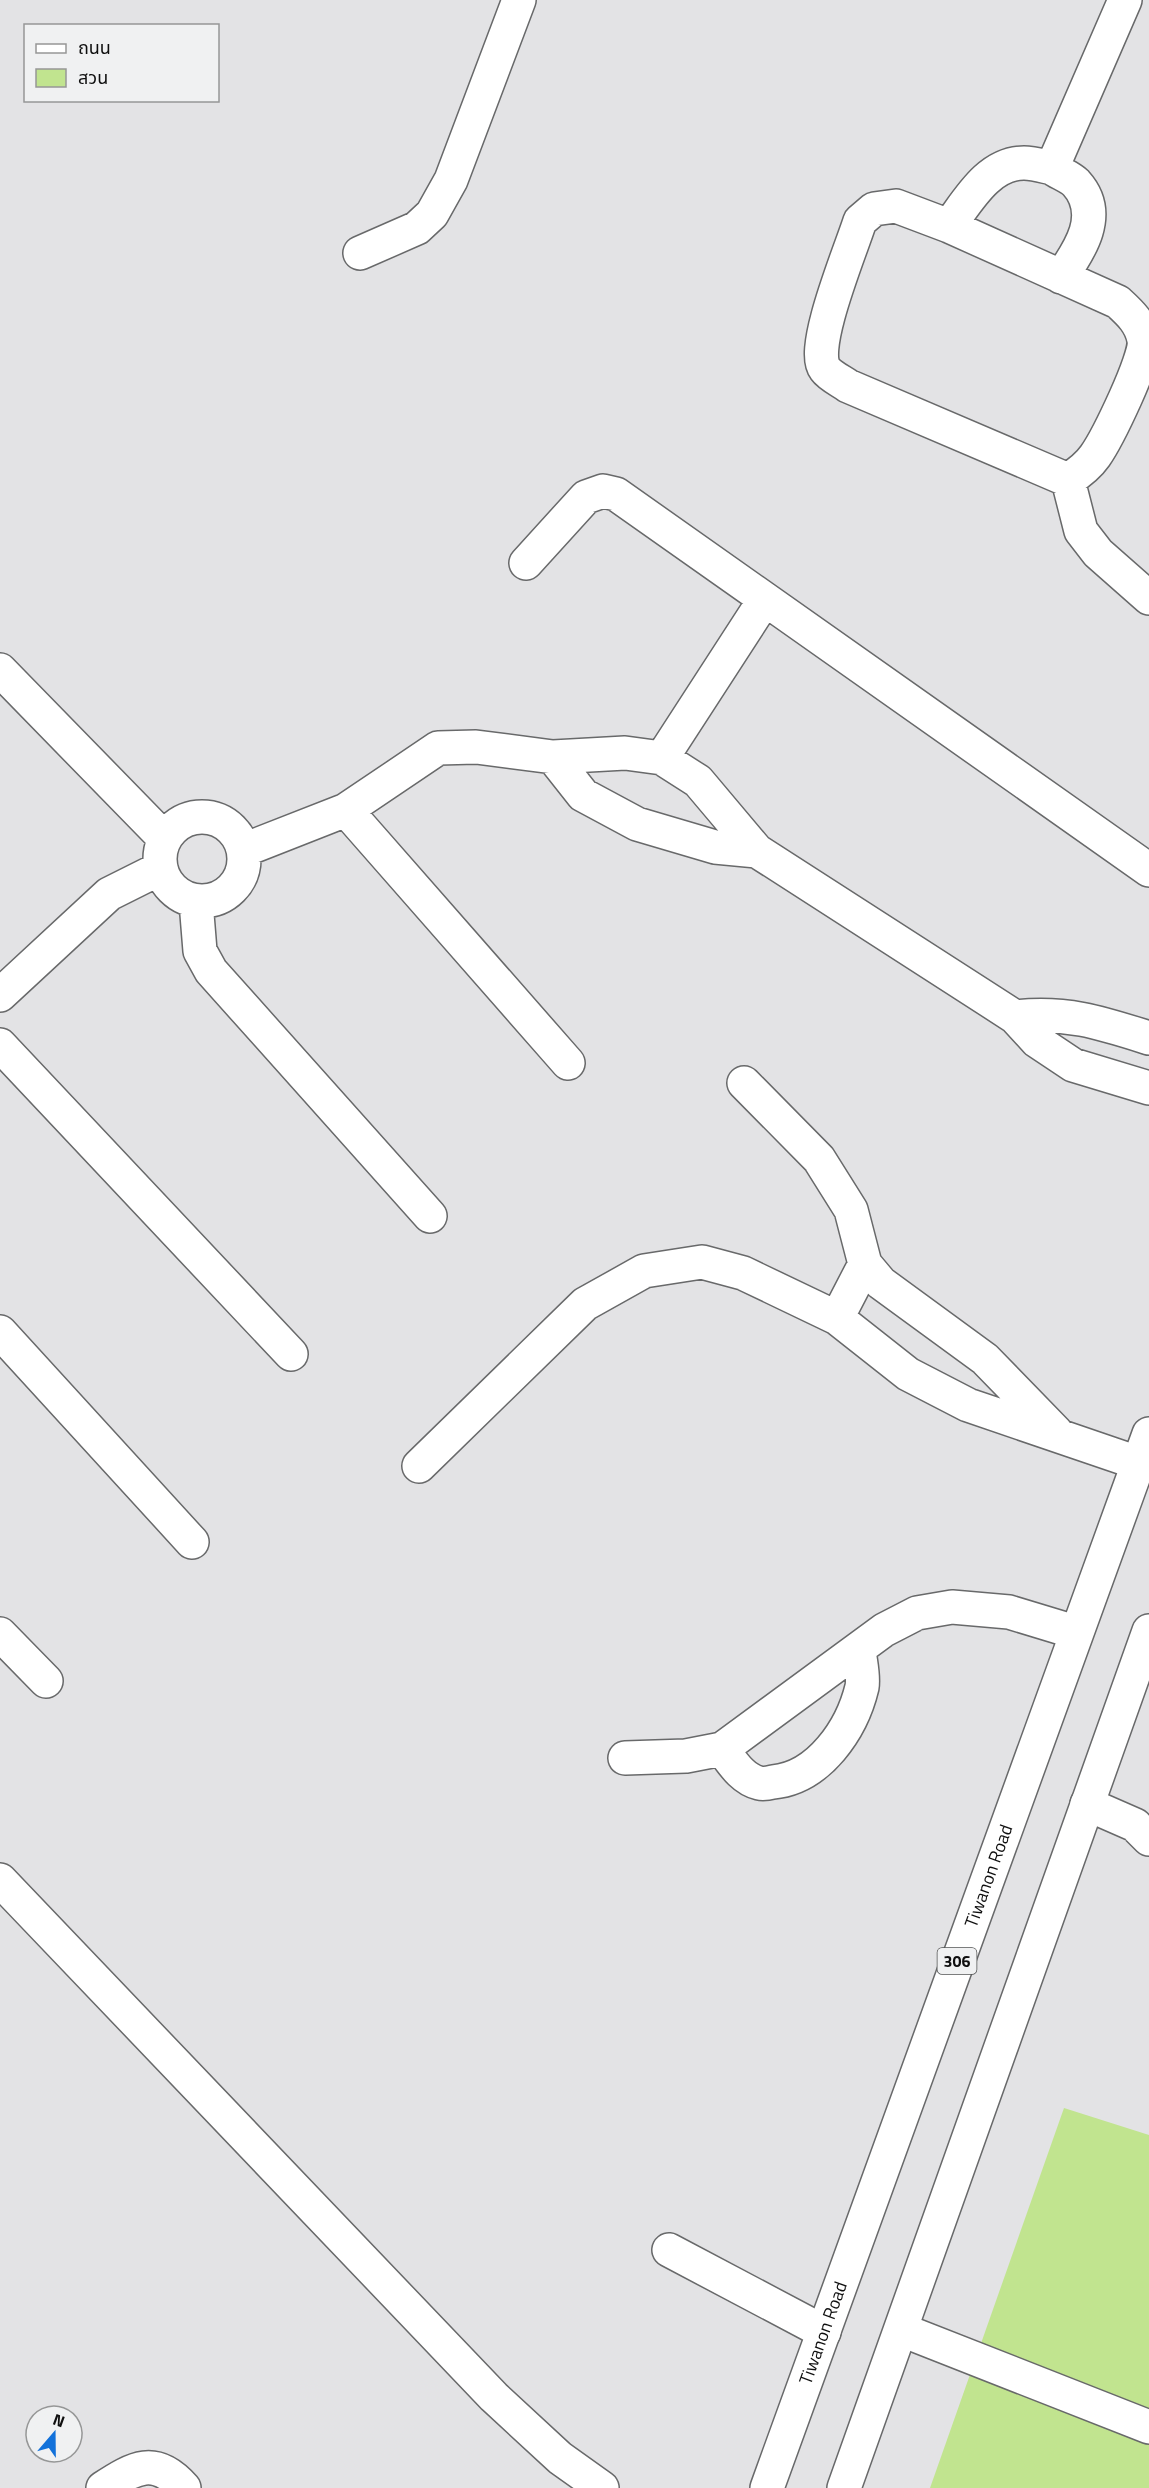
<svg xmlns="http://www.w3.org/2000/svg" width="1149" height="2488" font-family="'Titillium Web','Noto Sans Thai',sans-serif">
<rect width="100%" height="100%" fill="#e3e3e5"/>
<path fill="#c1e48f" d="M1064,2108L1149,2135V2488H930Z"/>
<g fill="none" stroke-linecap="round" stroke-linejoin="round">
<g stroke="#68696a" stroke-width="36">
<path id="minor" d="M1052,168C1059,173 1070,177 1076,183C1104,214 1080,250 1061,277
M896,206L949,226L1118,302C1130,313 1141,323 1144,340C1147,358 1107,439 1095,456C1088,466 1079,473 1068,480L848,386C841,381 830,376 825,369C809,349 852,247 860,221L874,209Z
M949,226C968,201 988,163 1024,163C1033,163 1043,166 1052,168L1125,0
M360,253L417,228L432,214L451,180L519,0
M1068,480L1081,531L1098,553L1149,598
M526,563L586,497L603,491L616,494L1149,870
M0,670L165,839
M553,757L583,795L637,824L715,847L757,851
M662,758L765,599
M346,810L568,1063
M160 859a42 42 0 1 1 84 0a42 42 0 1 1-84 0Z
M244,850L346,810L438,748L476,747L553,757L625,753L662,758L698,781L757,851L1015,1017L1037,1041L1073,1065L1149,1088
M196,902L200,951L211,971L430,1216
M0,995L109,894L161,868
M1015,1017C1066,1011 1102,1023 1149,1038
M0,1045L291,1354
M744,1083L819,1159L851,1210L865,1264L881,1283L985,1359L1056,1432
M837,1318L865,1264
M0,1332L192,1542
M419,1466L585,1304L644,1271L702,1262L743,1273L837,1318L908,1374L968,1405L1138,1463
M0,1634L46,1681
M722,1749C732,1762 742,1779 759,1783C763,1784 769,1783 773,1782C819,1778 852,1729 862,1687C864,1676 860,1661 859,1650
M625,1758L686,1756L722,1749L884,1630L917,1613L952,1607L1009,1612L1075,1632
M1087,1804L1135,1825L1149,1839
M0,1880L494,2397L560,2458L602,2488
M669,2250L824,2332
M902,2330L1149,2427
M103,2488C134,2468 155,2455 184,2488"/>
</g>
<g stroke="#68696a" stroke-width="36">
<g id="major">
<path id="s1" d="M767,2488L1149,1434"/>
<path d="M844,2488L1149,1631"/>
</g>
</g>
<use href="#minor" stroke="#fff" stroke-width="33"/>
<use href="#major" stroke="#fff" stroke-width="33"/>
</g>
<g text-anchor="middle" stroke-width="6" stroke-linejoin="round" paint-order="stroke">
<rect fill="#f0f1f2" stroke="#525353" stroke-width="1.5" x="937.5" y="1948" width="39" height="26" rx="4.5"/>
<g font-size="16" font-weight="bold" fill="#0f0f0f">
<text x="957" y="1967">306</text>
</g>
<g font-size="18" fill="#0f0f0f" stroke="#f0f1f2">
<text dy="6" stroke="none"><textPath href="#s1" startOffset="651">Tiwanon Road</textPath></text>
<text dy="6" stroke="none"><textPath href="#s1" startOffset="165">Tiwanon Road</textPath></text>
</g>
</g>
<rect x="24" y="24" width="195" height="78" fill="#f0f1f2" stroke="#969797" stroke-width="1.5"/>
<rect x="36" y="44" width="30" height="9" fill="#ffffff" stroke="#969797" stroke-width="1.5"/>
<text x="78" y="54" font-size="18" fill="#0f0f0f">ถนน</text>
<rect x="36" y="69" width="30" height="18" fill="#c1e48f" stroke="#969797" stroke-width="1.5"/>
<text x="78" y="84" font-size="18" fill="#0f0f0f">สวน</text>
<g transform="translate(54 2434) rotate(20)"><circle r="28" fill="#f0f1f2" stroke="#969797" stroke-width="1.5"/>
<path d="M0-4.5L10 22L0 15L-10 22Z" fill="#1271da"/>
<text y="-9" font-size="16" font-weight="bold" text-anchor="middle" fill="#0f0f0f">N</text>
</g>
</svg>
